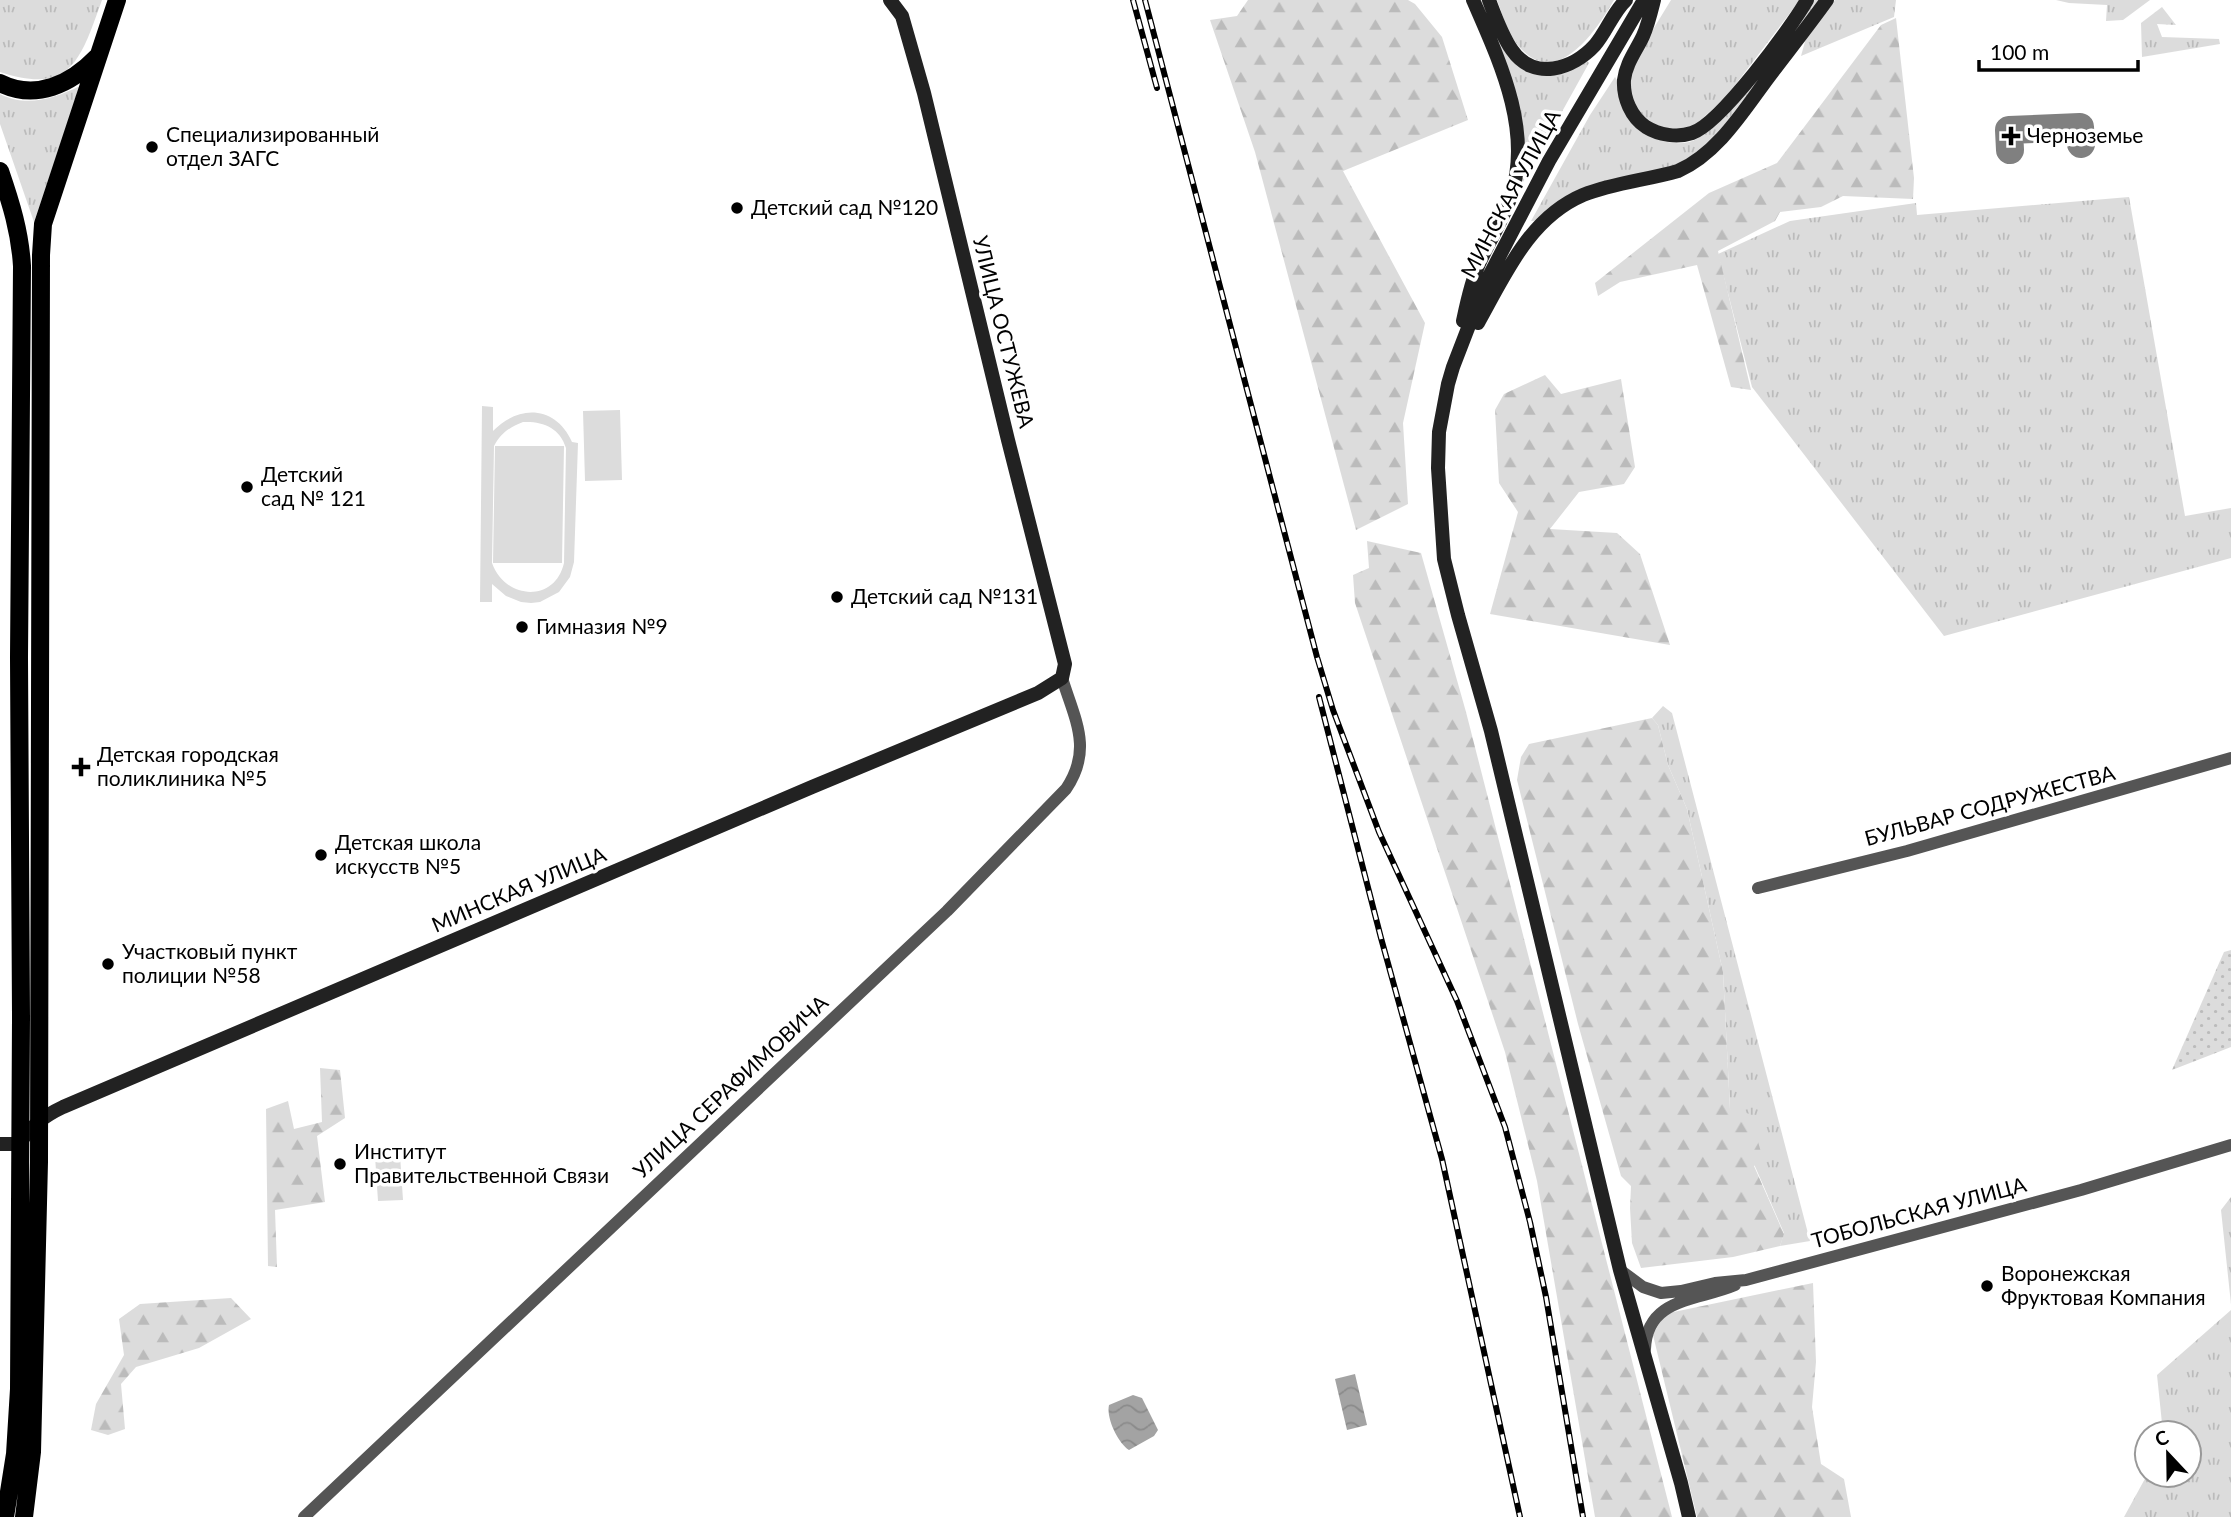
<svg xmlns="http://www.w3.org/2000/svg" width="2231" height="1517" font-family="Lato,sans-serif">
<defs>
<pattern id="grass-tufts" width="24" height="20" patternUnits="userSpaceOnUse" patternTransform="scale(1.75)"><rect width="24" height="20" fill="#dcdcdc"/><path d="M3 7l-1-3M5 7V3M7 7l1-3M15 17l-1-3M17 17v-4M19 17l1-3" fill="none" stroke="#bbb"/></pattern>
<pattern id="forest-firs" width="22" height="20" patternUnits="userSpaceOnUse" patternTransform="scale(1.75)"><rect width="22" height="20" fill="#dcdcdc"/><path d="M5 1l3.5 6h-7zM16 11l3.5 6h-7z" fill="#bbb"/></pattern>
<pattern id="park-dots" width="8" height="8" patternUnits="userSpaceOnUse" patternTransform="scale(1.75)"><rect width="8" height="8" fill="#dcdcdc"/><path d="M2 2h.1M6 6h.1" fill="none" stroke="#bbb" stroke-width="1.8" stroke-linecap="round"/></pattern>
<pattern id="water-waves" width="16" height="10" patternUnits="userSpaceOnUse" patternTransform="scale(1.75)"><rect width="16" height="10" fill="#a3a3a3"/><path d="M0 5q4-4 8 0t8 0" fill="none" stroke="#8b8b8b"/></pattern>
</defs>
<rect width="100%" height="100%" fill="#fff"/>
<path fill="url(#grass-tufts)" d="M0,0H102C81,58 72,96 0,72Z
M1478,0H1485L1502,41L1556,75L1576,68L1587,61L1589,63L1523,182L1521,180L1523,169Z
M1497,0H1614C1594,35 1552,95 1514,40C1506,29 1502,13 1497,0Z
M1671,0H1800L1726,97L1693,127L1668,130L1647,122L1633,103L1630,82L1638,54Z
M1813,0H1820L1718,133L1703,149L1676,165L1549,208L1534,221H1531L1590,115L1615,77L1652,137C1664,142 1676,145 1689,142C1723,133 1782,45 1805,15Z
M1835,0H1896L1894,17L1801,56L1806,38Z
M2056,0H2150L2123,20L2106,21L2107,5L2069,3Z
M2162,7L2176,25L2157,24L2162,37L2219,39L2220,44L2142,57L2141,23Z
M80,86L34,222L0,124V94C27,108 55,98 80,86Z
M2129,197L2185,516L2231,508V558L1944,636L1752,387L1718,254L1790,221L1916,203L1917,215Z
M1663,706L1672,713L1810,1241L1780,1246L1784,1233L1730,1109L1723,972L1687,809L1668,765L1658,725L1652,718Z
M2231,1197V1304L2221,1210Z
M2231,1310V1517H2124L2147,1475H2189V1433H2163L2157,1375Z"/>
<path fill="url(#forest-firs)" d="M1248,0H1408L1415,4L1442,37L1468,120L1343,171L1425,323L1403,423L1408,504L1356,530L1255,152L1210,20L1237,16Z
M1896,18L1914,178L1913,199L1843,196L1821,207L1780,212L1775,221L1718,251L1751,390L1731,387L1697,265L1620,282L1598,296L1595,283L1709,193L1777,163L1881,25Z
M1545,375L1561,394L1621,379L1635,467L1624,484L1579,492L1550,529L1617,533L1640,554L1670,645L1490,614L1518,512L1499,483L1495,410L1504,394Z
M1367,541L1421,553L1466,712L1672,1517H1595L1537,1181L1505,1052L1355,603L1353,575L1369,568Z
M1652,718L1658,725L1668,765L1687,809L1723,972L1730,1109L1750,1114L1763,1159L1754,1166L1784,1234L1780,1246L1733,1257L1641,1268L1632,1243L1630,1208L1631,1186L1621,1176L1578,1024L1517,780L1521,757L1529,744Z
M320,1068L340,1070L345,1118L317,1136L325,1202L275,1210L277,1267L268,1266L266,1109L288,1101L294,1129L322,1122Z
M1813,1283L1816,1362L1812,1407L1821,1464L1844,1479L1851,1517H1697L1653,1335L1664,1314Z
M231,1298L251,1319L199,1348L136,1367L121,1384L125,1429L108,1435L91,1430L96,1404L124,1355L119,1319L140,1304Z"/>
<path fill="url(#park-dots)" d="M2231,950V1047L2172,1070L2224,952Z"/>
<path fill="#dcdcdc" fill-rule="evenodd" d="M482,406L493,407V431C519,404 556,406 572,442L578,443L574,562L570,577L559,592L540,602L531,603L521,602L506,596L492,584V602H480ZM523,422C543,421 560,428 566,448L564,563C555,603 505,600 492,563L494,446C501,433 510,427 523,422Z
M620,410L622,480L585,481L583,411Z
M495,446H564L562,563H493Z
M400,1155L403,1200L378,1201L375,1156Z"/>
<path fill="url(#water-waves)" d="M1355,1374L1367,1425L1347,1430L1335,1379Z
M1133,1395L1142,1398L1158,1430L1154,1436L1129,1450C1118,1443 1106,1418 1109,1405Z"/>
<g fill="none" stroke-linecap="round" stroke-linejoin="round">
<path stroke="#808080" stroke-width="28" d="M2010,150L2009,130L2080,127L2081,144"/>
<path stroke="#555" stroke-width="12" d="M1758,888L1907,851L2231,758
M1620,1270L1643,1287L1661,1293L1681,1291L1715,1283L1746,1280L2081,1190L2231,1145
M1645,1349C1647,1297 1698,1301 1735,1285
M304,1517L947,911L1066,789C1093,749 1075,720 1062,678"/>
<path stroke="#222" stroke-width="14" d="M1489,0C1495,16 1502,36 1512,50C1534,82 1573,69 1595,45C1607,31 1613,12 1626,0
M1644,0L1549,161L1485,284L1453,367L1448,384L1439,432L1438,468L1444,559L1458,615L1491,731L1620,1270L1681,1483L1689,1517
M1654,0C1651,12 1648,25 1643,36C1636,51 1626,63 1624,80C1623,98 1631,117 1646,127C1659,135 1677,138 1692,133C1720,124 1791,28 1807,0
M1463,321C1467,302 1471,282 1479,264C1489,241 1503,220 1511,196C1533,130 1499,60 1473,0
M1478,323C1505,275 1529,218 1583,195C1613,183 1647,180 1678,171C1719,153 1745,108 1771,74C1790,49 1809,25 1827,0
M0,1144H19C31,1126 44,1116 63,1107L812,787L1038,693L1062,678L1065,664L1008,440L924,93L902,16L890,0"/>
<path stroke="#000" stroke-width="18" d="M0,83C36,101 71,84 97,57
M0,171C11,203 20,232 22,266L19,658L21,1017L19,1389L15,1454L5,1517
M24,1517L32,1452L39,1162L41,255L43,224L117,0"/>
<g stroke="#000" stroke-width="6">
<path id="rail" d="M1133,0L1157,88
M1145,0L1317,657L1333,710L1379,832L1457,1001L1505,1127L1530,1222L1546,1297L1583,1517
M1319,697L1381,938L1442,1159L1520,1517"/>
</g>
<use href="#rail" stroke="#fff" stroke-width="3.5" stroke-dasharray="10" stroke-linecap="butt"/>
</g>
<g fill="#000" stroke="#fff" stroke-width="2.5">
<path d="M2007.5 125.5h7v7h7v7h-7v7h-7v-7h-7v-7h7z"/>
<circle cx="152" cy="147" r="7"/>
<circle cx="737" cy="208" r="7"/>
<circle cx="247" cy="487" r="7"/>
<circle cx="837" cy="597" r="7"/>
<circle cx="522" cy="627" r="7"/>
<path d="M77.5 756.5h7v7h7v7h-7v7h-7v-7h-7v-7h7z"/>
<circle cx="321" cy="855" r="7"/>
<circle cx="108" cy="964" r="7"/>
<circle cx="340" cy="1164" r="7"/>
<circle cx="1987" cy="1286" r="7"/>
</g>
<g text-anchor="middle" stroke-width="7" stroke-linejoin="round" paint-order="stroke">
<g font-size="21" fill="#000" stroke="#fff" text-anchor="start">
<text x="166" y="142">Специализированный<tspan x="166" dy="24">отдел ЗАГС</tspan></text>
<text x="2027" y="143">Черноземье</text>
<text x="751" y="215">Детский сад №120</text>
<text x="261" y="482">Детский<tspan x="261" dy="24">сад № 121</tspan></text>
<text x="851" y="604">Детский сад №131</text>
<text x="536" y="634">Гимназия №9</text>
<text x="97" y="762">Детская городская<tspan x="97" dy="24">поликлиника №5</tspan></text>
<text x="335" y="850">Детская школа<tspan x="335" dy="24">искусств №5</tspan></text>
<text x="122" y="959">Участковый пункт<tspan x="122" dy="24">полиции №58</tspan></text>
<text x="354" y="1159">Институт<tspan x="354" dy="24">Правительственной Связи</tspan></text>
<text x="2001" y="1281">Воронежская<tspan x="2001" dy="24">Фруктовая Компания</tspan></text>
</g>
<g font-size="21" fill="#000" stroke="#fff">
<text transform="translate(1511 194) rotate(-62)" y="7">МИНСКАЯ УЛИЦА</text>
<text transform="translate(1003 332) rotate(76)" y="7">УЛИЦА ОСТУЖЕВА</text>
<text transform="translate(1990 806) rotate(-15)" y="7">БУЛЬВАР СОДРУЖЕСТВА</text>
<text transform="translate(519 890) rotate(-23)" y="7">МИНСКАЯ УЛИЦА</text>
<text transform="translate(731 1087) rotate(-43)" y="7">УЛИЦА СЕРАФИМОВИЧА</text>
<text transform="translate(1919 1213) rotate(-15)" y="7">ТОБОЛЬСКАЯ УЛИЦА</text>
</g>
</g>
<g transform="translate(2168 1454) rotate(338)"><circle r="33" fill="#ffffff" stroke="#999999" stroke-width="2"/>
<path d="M0-5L12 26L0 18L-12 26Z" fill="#000000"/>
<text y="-10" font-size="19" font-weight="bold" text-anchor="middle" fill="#000000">С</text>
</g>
<path d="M1979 60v10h159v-10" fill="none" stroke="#000000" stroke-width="3.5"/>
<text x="1990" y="60" font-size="21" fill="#000000" stroke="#ffffff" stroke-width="5" paint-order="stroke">100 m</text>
</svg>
